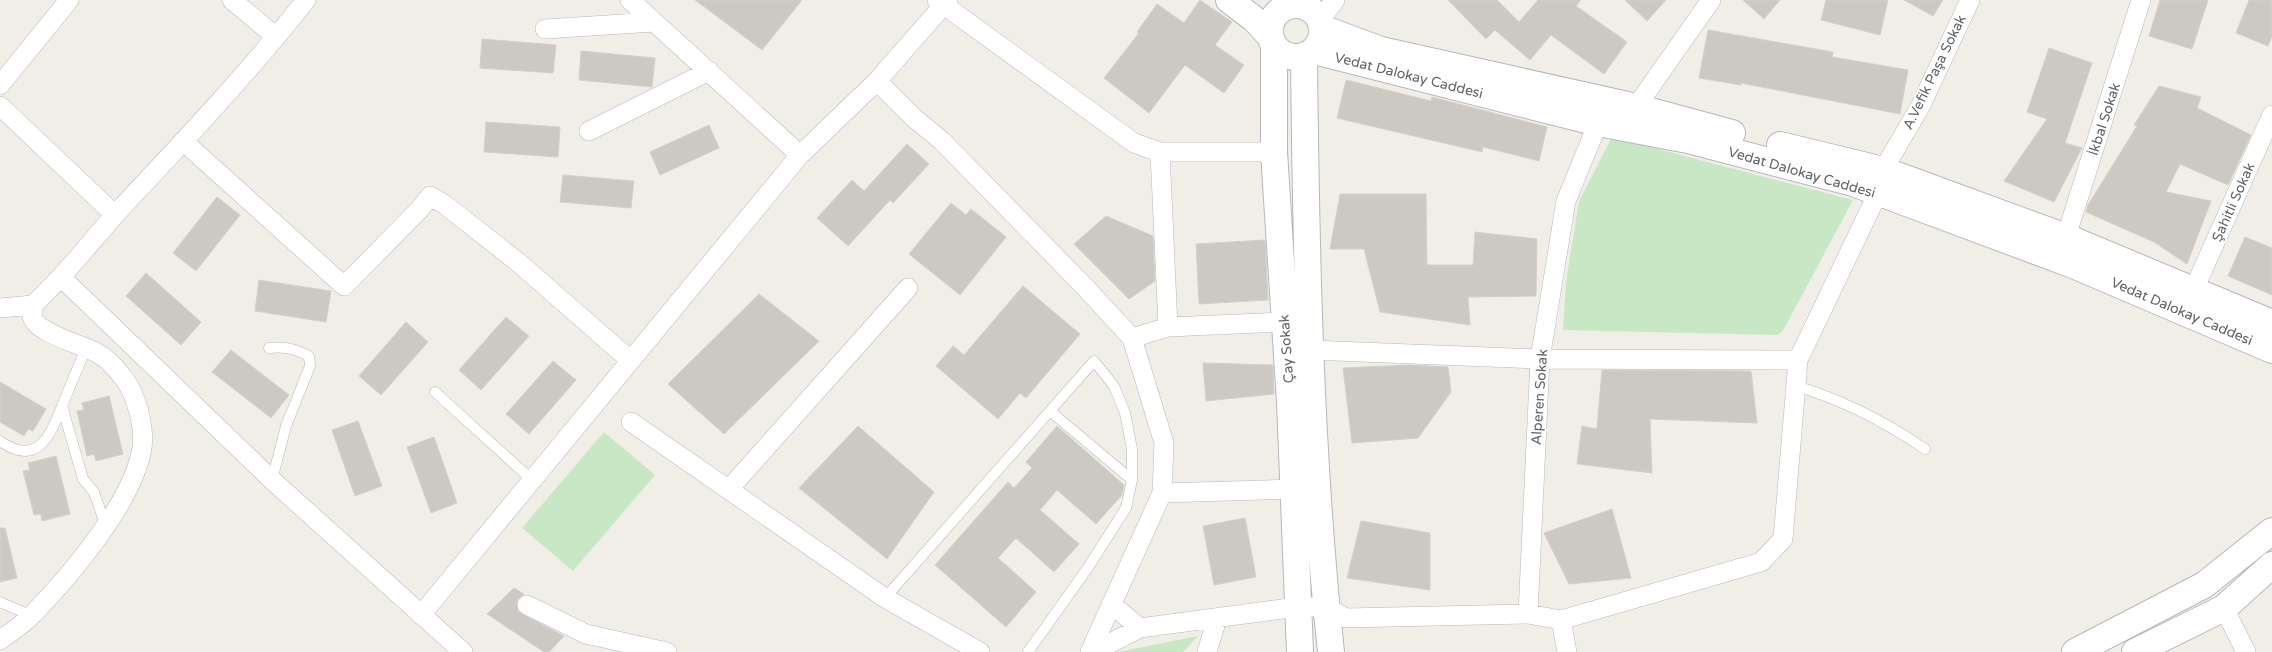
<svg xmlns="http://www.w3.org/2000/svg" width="2272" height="652" font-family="'Varela Round',sans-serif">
<rect width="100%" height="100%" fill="#f1eee8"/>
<path fill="#c8e8c5" d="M1612,137L1853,200L1784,329L1778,335L1563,330L1566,281L1579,201Z
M604,432L655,475L573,571L522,528Z
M1198,636L1183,652H1118Z"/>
<path fill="#ccc9c5" stroke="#d6cfc6" d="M695,0H802L762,50Z
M1200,0L1232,22L1215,45L1244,65L1224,93L1185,65L1149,113L1104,78L1139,33L1137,32L1157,4L1184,23Z
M1448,0H1497L1519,22L1538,0H1581L1576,6L1627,42L1604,74L1551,35L1530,60L1495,30L1486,39Z
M1625,0H1666L1647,21Z
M1743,0H1780L1764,19Z
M1826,0H1888L1880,35L1821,20Z
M1904,0H1943L1933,16Z
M2160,0H2208L2192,49L2149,36Z
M2249,0H2272V36L2268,46L2236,33Z
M1708,30L1833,52L1832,57L1908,70L1900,114L1741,83V85L1699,78Z
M482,39L556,45L553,73L480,68Z
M2049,48L2092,63L2065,143L2082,148L2054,202L2004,181L2047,119L2027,112Z
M581,51L655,58L652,87L579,80Z
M1346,80L1431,101L1432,97L1547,127L1539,161L1483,147L1482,152L1337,118Z
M2159,86L2201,97L2197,108L2251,135L2228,185L2180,164L2166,192L2211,201L2187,264L2154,242L2086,212L2088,205L2137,126L2134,125Z
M486,122L560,127L558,157L484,152Z
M709,125L719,148L660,175L650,152Z
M907,144L929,164L893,203L890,200L848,246L817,218L852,180L864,191Z
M563,175L634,181L631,208L560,202Z
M1340,194H1426L1427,265H1473L1475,232L1537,239L1536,296L1468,297L1470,325L1380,312L1364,249H1330Z
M217,197L240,215L196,271L173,253Z
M951,203L966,215L971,209L1006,237L960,295L909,254Z
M1106,216L1153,236L1155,281L1129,299L1074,244Z
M2245,237L2272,248V295L2228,276Z
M1265,240L1268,300L1199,304L1196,244Z
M146,273L201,322L181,345L126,296Z
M259,280L331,291L326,322L255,311Z
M1023,286L1080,334L1026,398L1020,393L998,419L936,366L953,346L964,355Z
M759,294L819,341L724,434L668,384Z
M506,317L529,336L481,390L459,370Z
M406,322L428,342L381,395L359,376Z
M231,350L289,395L271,418L212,372Z
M553,361L576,380L529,434L506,414Z
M1203,363L1273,365L1274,394L1206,401Z
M1410,365L1448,367L1451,392L1418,438L1352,443L1343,368Z
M1602,370L1751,371L1757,423L1650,419L1652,473L1577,464L1582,426L1597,429Z
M0,382L46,409L33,431L28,429L24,436L0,422Z
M109,396L123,454L96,461L94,454L87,456L77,411L84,410L82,403Z
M358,421L382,486L355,496L332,430Z
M858,426L934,492L887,559L799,488Z
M1057,426L1124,485L1122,495L1096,524L1057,490L1040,510L1079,544L1054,572L1016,538L998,558L1036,592L1006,627L935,565L1008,482L1014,488L1032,468L1026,462Z
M434,437L457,503L431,513L407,447Z
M56,456L70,514L42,521L41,514L34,515L23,471L30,470L28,463Z
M1612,509L1631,578L1569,584L1544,533Z
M1245,518L1256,577L1214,585L1203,526Z
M1361,521L1430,533V590L1347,578Z
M0,528H5L17,578L0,582Z
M514,588L524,594L517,600L518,612L564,636L549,652H544L487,614Z"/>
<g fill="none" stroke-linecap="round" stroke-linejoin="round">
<g stroke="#b5b8bc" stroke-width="11">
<path id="lane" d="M86,348L62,406L83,479L94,492L106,527
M269,348C284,346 295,349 309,356L310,366L286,426L272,480
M1796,386C1843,400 1884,421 1925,449
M435,392L532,480
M1050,411L1132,480
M0,441C37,467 50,437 62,406
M885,598L1094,361L1114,386L1125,413L1132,449V480L1126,508L1087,569L1028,652
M0,602L32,616"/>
</g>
<g stroke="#b5b8bc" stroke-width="20">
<path id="street" d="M232,0L275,36
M630,0L800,155
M937,0L1134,143L1160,152H1274
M1301,5L1308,0
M1320,20L1335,0
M545,29L654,22
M877,81L914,118L942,141L1083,285L1132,338
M0,85L69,0
M0,106L115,215
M1636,107L1711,0
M589,131L709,71
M183,141L344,286L420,209L430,196L444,204L519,263L630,360
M1883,170L1920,107L1970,0
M2066,237L2141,0
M62,278L272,480L463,652
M2194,289L2272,115
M33,305C66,275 92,240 122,207C185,140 249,72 306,0
M0,308L33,305C33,308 32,313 32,316C36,334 82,344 97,353C107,358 115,367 122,376C136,393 145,426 142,448C133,502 71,575 33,614C24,624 11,632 0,640
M1168,327L1284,322
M1310,350L1540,359L1798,360
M631,422L885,598L980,652
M729,489L908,288
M1162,493L1293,489
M1111,604L1140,628
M527,605L586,634L667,652
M2224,608L2246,652
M421,615L800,155L877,81L948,0
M1561,620L1761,562L1783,539L1798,360L1878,193
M1090,652L1162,493L1164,443L1132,338L1168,327L1160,152
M1093,652L1140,628L1297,607H1326L1346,618L1528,614
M1207,652L1217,619
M1567,652L1561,620L1528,614L1540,359L1566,201L1598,123"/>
</g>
<g stroke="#b4b8bc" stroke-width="28">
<path id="secondary" d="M1229,0L1254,19L1270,36
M1270 31a26 26 0 1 1 52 0a26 26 0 1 1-52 0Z
M1322,28L1381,50L1636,107L1732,133
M1274,46V152L1290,402L1300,652
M1314,51L1598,123L1688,140L1853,183L2073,265L2272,350
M1304,56C1306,255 1310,454 1331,652
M1780,145L1883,170L2066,237L2272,323
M2075,652L2204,585L2272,531
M2135,652L2224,608L2272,565"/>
</g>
<use href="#lane" stroke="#fff" stroke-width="10"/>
<use href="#street" stroke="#fff" stroke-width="19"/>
<use href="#secondary" stroke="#fff" stroke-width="26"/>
</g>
<g text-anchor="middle" stroke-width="4" stroke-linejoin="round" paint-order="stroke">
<g font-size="14" fill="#5f6468" stroke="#fff">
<text transform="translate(1934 72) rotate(-64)" y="5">A.Vefik Paşa Sokak</text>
<text transform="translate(1409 75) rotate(14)" y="5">Vedat Dalokay Caddesi</text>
<text transform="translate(2104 119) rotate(-72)" y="5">İkbal Sokak</text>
<text transform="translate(1802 172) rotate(16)" y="5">Vedat Dalokay Caddesi</text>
<text transform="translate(2233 202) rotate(-66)" y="5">Şahitli Sokak</text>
<text transform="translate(2182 311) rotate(23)" y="5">Vedat Dalokay Caddesi</text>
<text transform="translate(1286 349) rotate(-94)" y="5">Çay Sokak</text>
<text transform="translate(1539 397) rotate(-86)" y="5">Alperen Sokak</text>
</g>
</g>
</svg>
